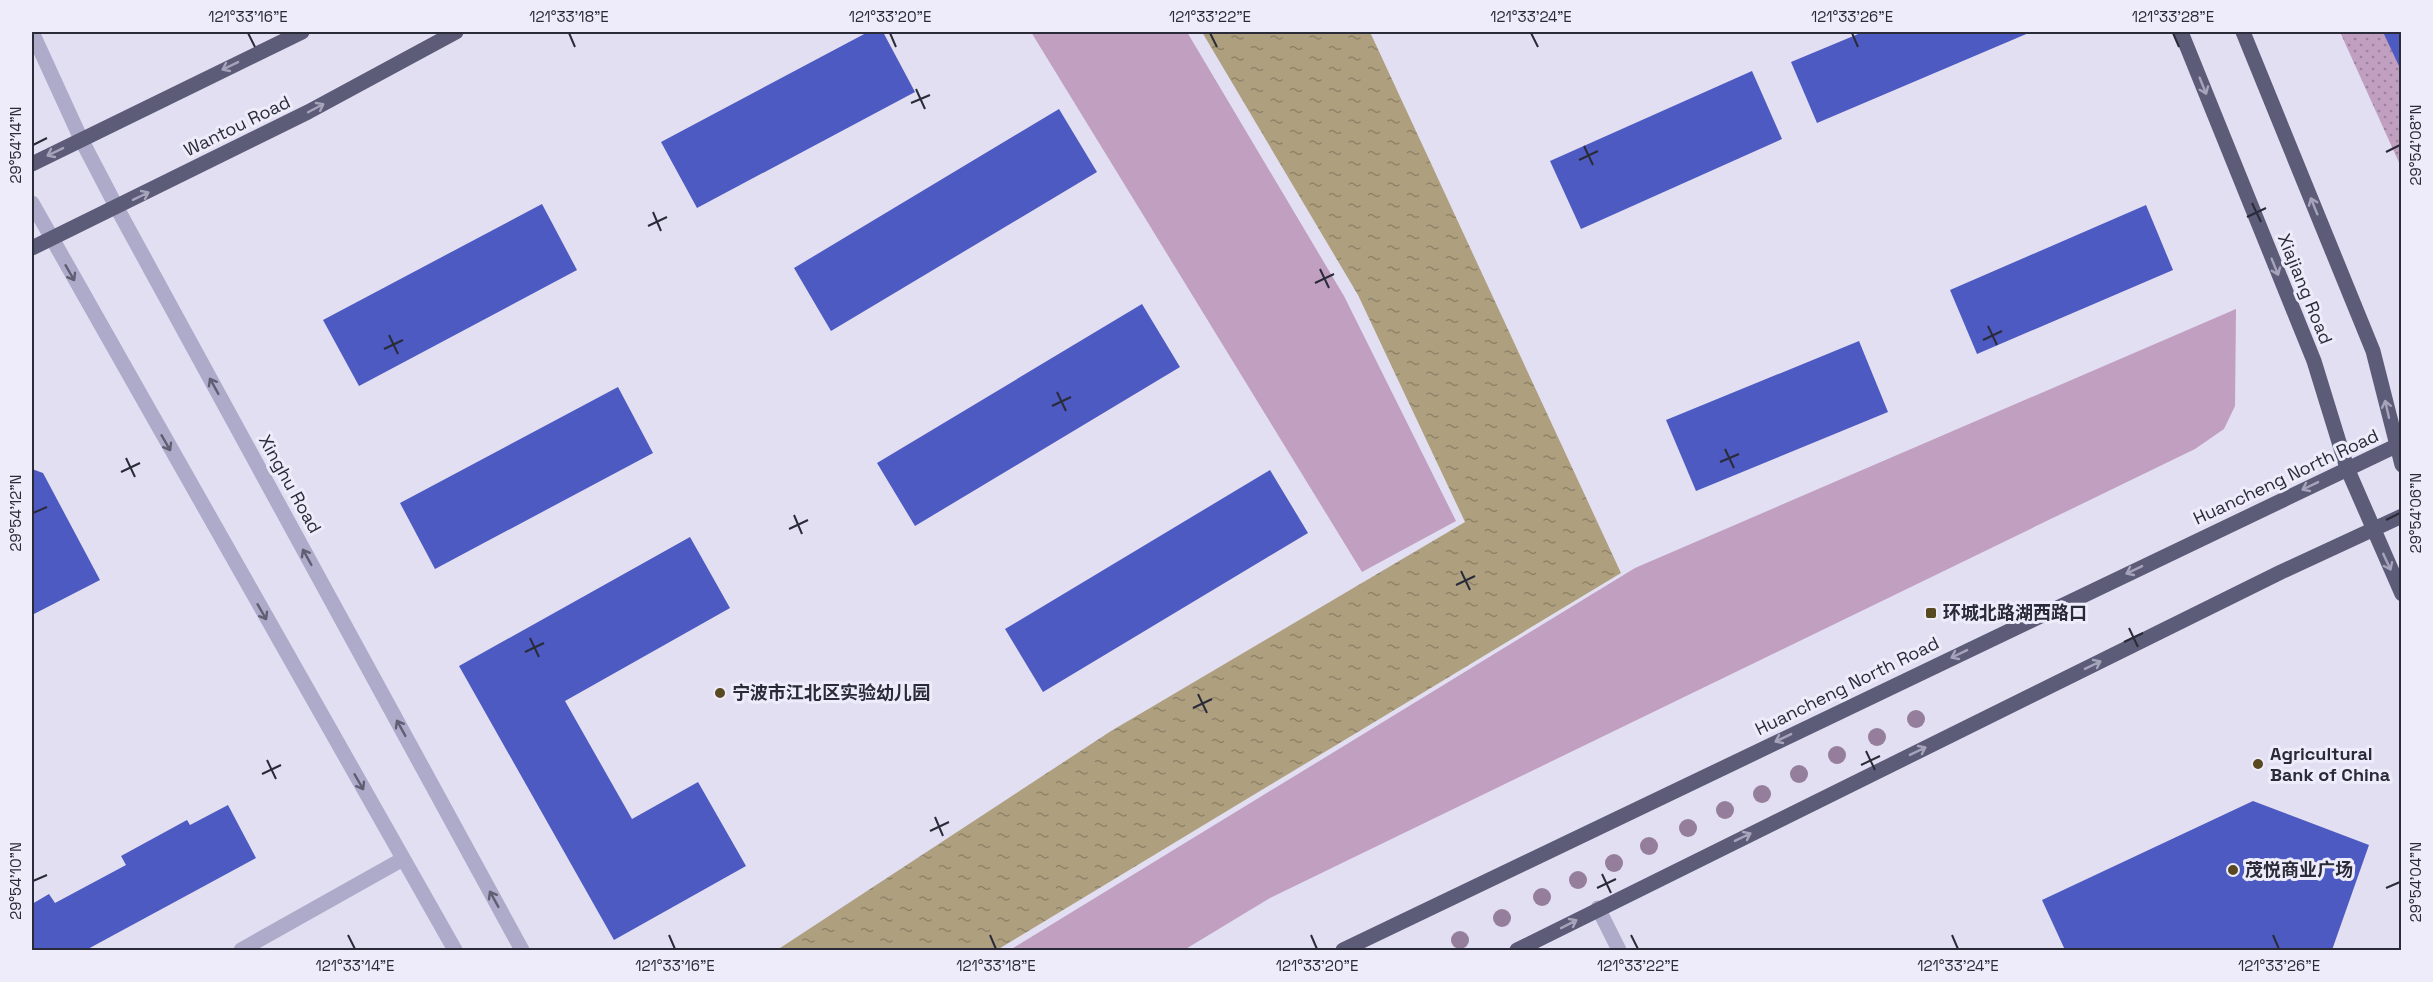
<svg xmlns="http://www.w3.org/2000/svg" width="2433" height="982" font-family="'Space Grotesk','Noto Sans SC',sans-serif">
<defs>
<pattern id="park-dots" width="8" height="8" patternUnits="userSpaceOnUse" patternTransform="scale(1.5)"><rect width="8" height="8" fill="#c19fc1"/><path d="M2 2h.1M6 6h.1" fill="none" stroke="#9d829e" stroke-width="1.8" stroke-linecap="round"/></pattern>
<pattern id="water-ripples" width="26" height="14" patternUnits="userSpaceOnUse" patternTransform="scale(1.5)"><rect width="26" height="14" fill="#aea07f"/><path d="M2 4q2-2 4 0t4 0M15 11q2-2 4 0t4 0" fill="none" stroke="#8e8369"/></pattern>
</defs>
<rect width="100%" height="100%" fill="#e2dff2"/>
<path fill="#c19fc1" d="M1031,32H1187L1344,296L1456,521L1362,572Z
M2236,309L2235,406L2224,429L2195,449L1270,898L1184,950H1010L1635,568Z"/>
<path fill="url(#park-dots)" d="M2340,32H2401V167Z"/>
<path fill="url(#water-ripples)" d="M1202,32H1370L1621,573L997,950H777L1111,731L1465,522L1358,295Z"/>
<path fill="#4d5ac2" d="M868,32H883L915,92L697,208L661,142Z
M1863,32H2031L1817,123L1791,62Z
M2383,32H2402V65L2399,66Z
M1752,71L1782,139L1581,229L1550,161Z
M1059,109L1097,172L831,331L794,268Z
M542,204L577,270L359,386L323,320Z
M2146,205L2173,270L1977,354L1950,290Z
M1142,304L1180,367L915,526L877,463Z
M1859,341L1888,412L1696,491L1666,420Z
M618,387L653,453L435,569L400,503Z
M32,469L43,473L100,580L32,615Z
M1270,470L1308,533L1043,692L1005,629Z
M690,537L730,608L565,701L632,819L698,782L746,866L614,940L459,666Z
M2253,801L2369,845L2332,950H2065L2042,900Z
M228,805L256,858L86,950H32V904L49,894L55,903L126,865L121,856L187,820L190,825Z"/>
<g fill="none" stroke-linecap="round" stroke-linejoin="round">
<path stroke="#aeabca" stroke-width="15" d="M32,32L81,139L117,208L522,950
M32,203L455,950
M1598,908L1619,950
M241,950L403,859"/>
<path stroke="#5c5c79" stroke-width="15" d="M2181,32L2314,361L2347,468L2402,594
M2243,32L2373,351L2402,465
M32,164L302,32
M32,248L308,112L456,32
M1343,950L2402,443
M1517,950L2281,572L2402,516"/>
</g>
<g fill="#957e9c">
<circle cx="1916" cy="719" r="9"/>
<circle cx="1877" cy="737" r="9"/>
<circle cx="1837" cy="755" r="9"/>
<circle cx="1799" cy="774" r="9"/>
<circle cx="1762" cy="794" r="9"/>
<circle cx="1725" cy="810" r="9"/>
<circle cx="1688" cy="828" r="9"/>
<circle cx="1649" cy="846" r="9"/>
<circle cx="1614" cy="863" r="9"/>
<circle cx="1578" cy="880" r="9"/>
<circle cx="1542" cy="897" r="9"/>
<circle cx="1502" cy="918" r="9"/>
<circle cx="1460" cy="940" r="9"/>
</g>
<defs><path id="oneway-shaft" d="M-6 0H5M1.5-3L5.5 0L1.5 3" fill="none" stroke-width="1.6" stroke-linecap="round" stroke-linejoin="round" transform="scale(1.5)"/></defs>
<g stroke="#a5a4ba">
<use href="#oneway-shaft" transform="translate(230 66) rotate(154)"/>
<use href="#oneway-shaft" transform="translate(2203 86) rotate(68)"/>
<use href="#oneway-shaft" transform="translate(316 108) rotate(-28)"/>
<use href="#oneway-shaft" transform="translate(55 152) rotate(154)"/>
<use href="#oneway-shaft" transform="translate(141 196) rotate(-26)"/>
<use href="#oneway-shaft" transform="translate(2314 206) rotate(-112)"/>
<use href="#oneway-shaft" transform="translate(2275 267) rotate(68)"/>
<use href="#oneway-shaft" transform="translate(2387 409) rotate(-103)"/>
<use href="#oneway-shaft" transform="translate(2310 486) rotate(154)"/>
<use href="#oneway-shaft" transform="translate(2387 562) rotate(65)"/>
<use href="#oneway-shaft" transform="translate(2134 570) rotate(154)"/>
<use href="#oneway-shaft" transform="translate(1959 654) rotate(154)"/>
<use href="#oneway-shaft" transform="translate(2093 665) rotate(-26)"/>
<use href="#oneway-shaft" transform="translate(1783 738) rotate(154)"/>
<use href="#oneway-shaft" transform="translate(1918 751) rotate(-26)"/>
<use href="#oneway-shaft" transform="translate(1743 837) rotate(-26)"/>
<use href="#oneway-shaft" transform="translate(1569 924) rotate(-27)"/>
</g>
<g stroke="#5f5e72">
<use href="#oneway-shaft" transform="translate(70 273) rotate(60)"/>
<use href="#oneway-shaft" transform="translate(214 386) rotate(-119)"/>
<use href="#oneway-shaft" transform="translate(166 443) rotate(60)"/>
<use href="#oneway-shaft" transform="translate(307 557) rotate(-119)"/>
<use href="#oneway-shaft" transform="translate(262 612) rotate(60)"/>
<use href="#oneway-shaft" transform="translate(401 728) rotate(-119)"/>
<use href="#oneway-shaft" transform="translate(359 782) rotate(60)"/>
<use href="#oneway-shaft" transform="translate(494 899) rotate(-119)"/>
</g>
<path fill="none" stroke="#2a2b38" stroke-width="2" d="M248,33L255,47M569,33L575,47M890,33L896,47M1210,33L1217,47M1531,33L1538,47M1852,33L1858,47M2173,33L2179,47M916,89L925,109M911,103L930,95M33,145L47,138M1584,146L1593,165M2386,152L2400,145M1579,160L1598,151M2252,203L2261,222M653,212L661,231M2247,217L2266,208M648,226L667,217M1320,269L1329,288M1315,283L1334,274M1988,326L1997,345M389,335L398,354M1983,340L2002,331M384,349L403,340M1057,392L1066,411M1052,406L1071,397M1725,449L1734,468M126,458L135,477M1720,462L1739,454M121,472L140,463M33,513L47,507M794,515L802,534M2386,520L2400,513M789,529L808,520M1461,571L1470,590M1456,585L1475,576M2129,628L2138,647M530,638L539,657M2124,642L2143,633M525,652L544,643M1198,694L1207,713M1193,708L1212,699M1866,751L1875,770M267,760L276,779M1861,765L1880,756M262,774L281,765M935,817L943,836M930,831L949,822M1602,874L1611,893M33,881L47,875M1597,888L1616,879M2386,888L2400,882M348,935L355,949M669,935L675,949M990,935L996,949M1311,935L1317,949M1631,935L1638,949M1952,935L1958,949M2273,935L2279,949"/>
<g fill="#594921" stroke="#eeecfa" stroke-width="2">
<rect x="1925" y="607" width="12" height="12" rx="3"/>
<circle cx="720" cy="693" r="6"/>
<circle cx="2258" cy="764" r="6"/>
<circle cx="2233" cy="870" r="6"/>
</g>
<g text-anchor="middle" stroke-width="6" stroke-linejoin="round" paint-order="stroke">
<g font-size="18" fill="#2a2b38" stroke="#eeecfa">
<text transform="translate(237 126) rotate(-26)" y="6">Wantou Road</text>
<text transform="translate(2305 289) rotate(68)" y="6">Xiajiang Road</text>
<text transform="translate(2286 477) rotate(-25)" y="6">Huancheng North Road</text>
<text transform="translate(290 484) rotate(61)" y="6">Xinghu Road</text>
<text transform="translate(1847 686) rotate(-26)" y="6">Huancheng North Road</text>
</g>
<g font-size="18" font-weight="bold" fill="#2a2b38" stroke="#eeecfa" text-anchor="start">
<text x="1943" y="619">环城北路湖西路口</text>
<text x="732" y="699">宁波市江北区实验幼儿园</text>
<text x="2270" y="760">Agricultural<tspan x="2270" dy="21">Bank of China</tspan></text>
<text x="2245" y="876">茂悦商业广场</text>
</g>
</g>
<rect width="2433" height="982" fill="none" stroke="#eeecfa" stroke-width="66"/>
<rect x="33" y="33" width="2367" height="916" fill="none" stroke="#2a2b38" stroke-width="2"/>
<g font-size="15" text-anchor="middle" fill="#2a2b38">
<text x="248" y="22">121°33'16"E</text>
<text x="569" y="22">121°33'18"E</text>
<text x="890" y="22">121°33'20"E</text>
<text x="1210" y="22">121°33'22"E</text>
<text x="1531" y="22">121°33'24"E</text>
<text x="1852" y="22">121°33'26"E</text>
<text x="2173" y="22">121°33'28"E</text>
<text transform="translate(16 145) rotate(-90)" y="5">29°54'14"N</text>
<text transform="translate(2416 145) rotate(-90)" y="5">29°54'08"N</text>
<text transform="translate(16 513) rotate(-90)" y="5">29°54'12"N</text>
<text transform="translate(2416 513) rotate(-90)" y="5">29°54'06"N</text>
<text transform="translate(16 881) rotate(-90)" y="5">29°54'10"N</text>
<text transform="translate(2416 882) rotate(-90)" y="5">29°54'04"N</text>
<text x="355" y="971">121°33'14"E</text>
<text x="675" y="971">121°33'16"E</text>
<text x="996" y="971">121°33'18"E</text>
<text x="1317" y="971">121°33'20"E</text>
<text x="1638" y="971">121°33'22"E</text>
<text x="1958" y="971">121°33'24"E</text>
<text x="2279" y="971">121°33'26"E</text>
</g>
</svg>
